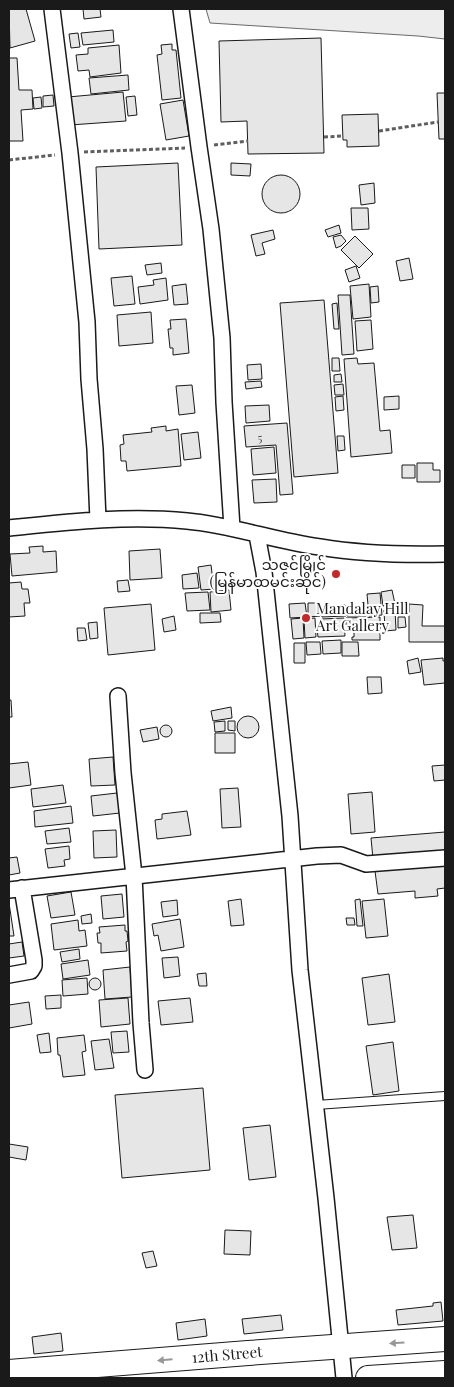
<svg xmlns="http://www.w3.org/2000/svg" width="454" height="1387" font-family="'Playfair Display','Noto Sans Myanmar',serif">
<rect width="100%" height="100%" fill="#fff"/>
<path fill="#ededed" stroke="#6a6a6a" d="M206,9H445V39L418,36L210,23Z"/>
<path fill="#e6e6e6" stroke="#1a1a1a" d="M9,9H26L35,41L10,48Z
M83,9H100L101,17L84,19Z
M113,30L114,42L83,45L81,33Z
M78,33L80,47L71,48L69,34Z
M321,38L324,153L248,154L247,121L221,122L219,41Z
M172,44V50H176L181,98L162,100L157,55L162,54L161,45Z
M119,45L121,73L90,77L89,70L78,71L76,55L88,54V48Z
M9,58H17L19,90H32L33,109L21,110L23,141H9Z
M128,75L129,90L91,94L89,78Z
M123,92L126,121L70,125L68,97Z
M437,93H445V139H439Z
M53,95L54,106L43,107V96Z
M135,96L137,115L128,116L126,97Z
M41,97L42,108L34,109L33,98Z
M183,100L189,136L166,140L160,104Z
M378,114L379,146L347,147V140H343L342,115Z
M178,163L182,245L99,249L96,167Z
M231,163L251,164L250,176L231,175Z
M262 194a19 19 0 1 1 38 0a19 19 0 1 1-38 0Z
M374,183L375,203L361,205L359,185Z
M351,208H368L369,229L352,230Z
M339,225L341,233L328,237L325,230Z
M273,230L275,239L262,243L265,254L256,256L251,235Z
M341,235L346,241L341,246L336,248L333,237Z
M355,236L373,254L359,268L341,250Z
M409,258L413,279L400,281L396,261Z
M161,263L162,273L147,275L145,265Z
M356,266L360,278L349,282L345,270Z
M132,276L135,304L114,306L111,278Z
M166,278L168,300L140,304L138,287L154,285L153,280Z
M186,284L188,304L174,305L172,286Z
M369,284L371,317L353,319L350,286Z
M378,286L379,302L371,303L370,287Z
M338,295H350L354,354L342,355Z
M324,300L338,473L294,477L280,303Z
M337,303L339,329H334L332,304Z
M151,312L153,343L119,346L117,315Z
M186,319L189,353L173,355V348H170L168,329H171L170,320Z
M371,320L373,349L357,351L355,321Z
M332,358H339L340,371H332Z
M357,358L358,364L374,363L380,431L390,430L392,453L351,457L344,359Z
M261,364L262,379L248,380L247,365Z
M341,374L342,382H334V375Z
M261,381L262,387L246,389L245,382Z
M343,384L344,395H335L334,385Z
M192,385L195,413L179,415L176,386Z
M343,396L344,410L336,411L335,397Z
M399,396V409L384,410V397Z
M269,405L270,421L246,423L245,406Z
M287,423L293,494L280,495L276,445L246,447L244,426Z
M166,426V431L178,429L181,466L127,471L126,461H121L120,445L124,444L123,435L152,432L151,428Z
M198,432L201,458L184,460L181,434Z
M337,436H344L345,450L338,451Z
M274,447L276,473L253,475L251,449Z
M417,463H433V470H440V482H417Z
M402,465H415V478H402Z
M276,479L277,502L254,503L252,480Z
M43,546V552L56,551L57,572L12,576L10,554L30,553L29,547Z
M160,549L162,578L130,580L129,551Z
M211,565L214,589L201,590L198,567Z
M197,573L199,588L183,589L182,575Z
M128,580L130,591L118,592L117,581Z
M21,582L22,589H28L30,603H24L25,616L9,617V583Z
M229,590L231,610L211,612L210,592Z
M392,590L395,604L383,606L381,592Z
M208,592L210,610L187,611L185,593Z
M380,593L382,615L369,616L367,594Z
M403,601L404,609L396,610L395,602Z
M305,603L307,617L290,618L289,604Z
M308,603H319L320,616L308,617Z
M151,604L155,650L108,655L104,608Z
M409,604L423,605L422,626H445V642H409Z
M345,605L346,616L322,617V607Z
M347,607H366V616H347Z
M384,610H395L396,630L385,631Z
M200,613H220L221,622L200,623Z
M174,616L176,630L164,632L162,619Z
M380,617V640H352V637H354V625H346V618Z
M398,617H405L406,627L398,628Z
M303,618L304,638L293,639L291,619Z
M315,618L316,637L305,638L304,619Z
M344,618L345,636L318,637L317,628L322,627L321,619Z
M97,622L98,638L90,639L88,623Z
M77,628H85L87,640L78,641Z
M341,640V653L323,654L322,641Z
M306,642H320L321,654L307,655Z
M342,642H358L359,656H342Z
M294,643H305V663H294Z
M418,658L421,672L409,674L407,661Z
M443,658V661H445V683L424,685L421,660Z
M367,677H381L382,693L368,694Z
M9,700H11L12,717H9Z
M231,707L232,718L213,721L211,711Z
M237 727a11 11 0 1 1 22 0a11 11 0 1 1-22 0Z
M225,721V731L215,732L214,722Z
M228,721H235V731L228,730Z
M160 731a6 6 0 1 1 12 0a6 6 0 1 1-12 0Z
M157,727L159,739L143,742L140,730Z
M215,733H235V753H215Z
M113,757L115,785L91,786L89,759Z
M28,762L31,785L9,788V764Z
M445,765V780L434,781L432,766Z
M63,785L66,803L33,807L31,789Z
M238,788L241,827L222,828L220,789Z
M372,792L375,832L351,834L348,794Z
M117,793L120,813L93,816L91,796Z
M71,806L73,823L35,827L34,811Z
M187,811L191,835L157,839L155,820L162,819V814Z
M69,828L71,842L47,844L45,831Z
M116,830L117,857L94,858L93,831Z
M445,832V853L373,859L371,838Z
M69,846L70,859L64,860L65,866L48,868L45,849Z
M17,857L20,873L9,875V858Z
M445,864V888L437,889L438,896L415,898V891L378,894L375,871Z
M71,892L75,915L51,918L47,896Z
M122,894L124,917L103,919L101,896Z
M241,899L244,925L231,926L228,901Z
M360,899L363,926H357L355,900Z
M384,899L388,936L366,938L362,901Z
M177,900L178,915L163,917L161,902Z
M9,903L14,936H9Z
M91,914L92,923L82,924L81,916Z
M346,918H354L355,925H347Z
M180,919L184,947L161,951L158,935L154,936L152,924Z
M78,920L79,931L85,930L87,946L54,950L51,924Z
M125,925V931H127L128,941L126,942L127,951L101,953V943H98L97,933H100L99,927Z
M22,942L24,956L9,958V944Z
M79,949L80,959L62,962L60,952Z
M178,957L180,976L164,978L162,958Z
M88,960L90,975L63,979L61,964Z
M130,967L132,997L105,999L103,970Z
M206,973L207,986H199L197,974Z
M389,974L395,1022L368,1025L362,978Z
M89 984a6 6 0 1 1 12 0a6 6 0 1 1-12 0Z
M87,978L88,994L63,996L62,980Z
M61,995V1008L46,1009L45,996Z
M128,998L130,1024L101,1027L99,1000Z
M190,998L193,1022L161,1025L158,1001Z
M29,1002L32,1024L9,1028V1005Z
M127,1031L129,1052L113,1053L111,1032Z
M49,1033L51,1052L40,1053L37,1035Z
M84,1035L86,1051L82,1052L85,1075L63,1077L60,1055H58L57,1038Z
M109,1039L114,1068L95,1070L91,1041Z
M393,1042L399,1091L373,1095L366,1046Z
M203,1088L210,1170L122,1178L115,1095Z
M270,1125L276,1177L249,1180L243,1128Z
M9,1144L28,1147L26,1160L9,1157Z
M413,1215L417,1248L392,1250L387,1217Z
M225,1230L251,1231L250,1255L224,1254Z
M153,1251L157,1266L146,1268L142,1253Z
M441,1302L443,1321L398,1325L396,1310L433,1306V1303Z
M281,1315L283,1330L244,1334L242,1319Z
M205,1319L207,1336L178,1340L176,1323Z
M61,1333L63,1351L34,1354L32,1337Z"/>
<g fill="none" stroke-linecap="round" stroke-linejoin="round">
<g stroke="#1a1a1a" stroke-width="10">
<path id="service" d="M316,1105L445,1096"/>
</g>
<g stroke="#1a1a1a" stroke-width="18">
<path id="minor" d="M52,9L70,153L87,322L89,379L95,449L98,520
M181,9L199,147L211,229L222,338L224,402L232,528
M9,528C67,522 127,515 187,521C232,525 275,541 320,547C362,554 404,555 445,554
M257,535L264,572L290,816L300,970L326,1198L344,1378
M118,696L123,773L134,876L141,1023L145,1070
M9,890L317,856L341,855L366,864L445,858
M9,975L31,971L34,966V960L22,888"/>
</g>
<g stroke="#1a1a1a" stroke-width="26">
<path id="primary" d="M9,1372L248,1353L445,1339
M368,1378L445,1373"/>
</g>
<path stroke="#5f5f5f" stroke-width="3" stroke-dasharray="4 2.5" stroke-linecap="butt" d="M379,131L438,122
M324,137L343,136
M214,145L248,141
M84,152L185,148
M9,160L55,155"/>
<use href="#service" stroke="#fff" stroke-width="8"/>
<use href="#minor" stroke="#fff" stroke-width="15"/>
<use href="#primary" stroke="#fff" stroke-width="24"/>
</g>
<defs><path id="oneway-solid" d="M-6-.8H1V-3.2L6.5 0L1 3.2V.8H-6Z" transform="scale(1.25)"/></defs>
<g fill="#989898">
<use href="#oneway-solid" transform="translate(397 1343) rotate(176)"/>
<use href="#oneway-solid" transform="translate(165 1360) rotate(175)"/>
</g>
<g fill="#c62828" stroke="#fff" stroke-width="2">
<circle cx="336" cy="574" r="5"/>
<circle cx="306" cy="618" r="5"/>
</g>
<g text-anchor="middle" stroke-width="4" stroke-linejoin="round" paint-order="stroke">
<g font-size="12" fill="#4d4d4d">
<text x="260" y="442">5</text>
</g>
<g font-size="15" fill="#1a1a1a" stroke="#fff" text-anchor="end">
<text x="326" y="570">သဇင်မြိုင်<tspan x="326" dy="17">(မြန်မာထမင်းဆိုင်)</tspan></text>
<text x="316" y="614" text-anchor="start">Mandalay Hill<tspan x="316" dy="17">Art Gallery</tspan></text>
</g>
<g font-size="15" fill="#1a1a1a" stroke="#fff">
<text transform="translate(227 1355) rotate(-5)" y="5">12th Street</text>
</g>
</g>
<rect width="454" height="1387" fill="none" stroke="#1a1a1a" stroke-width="20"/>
</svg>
